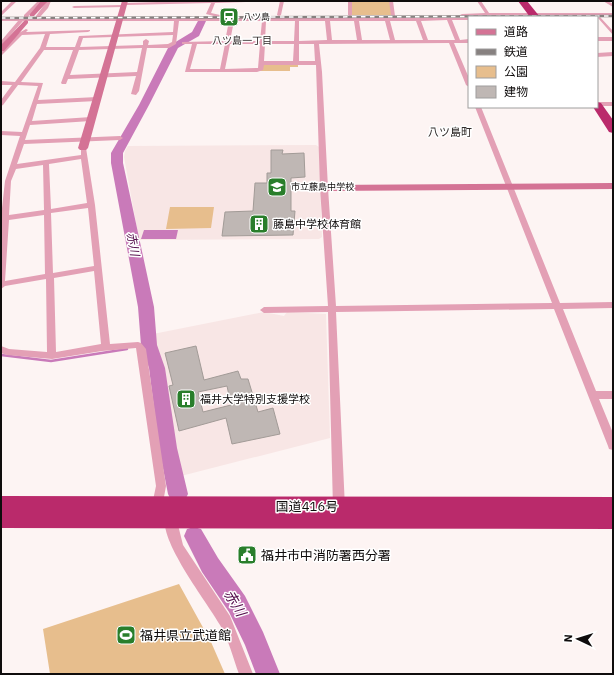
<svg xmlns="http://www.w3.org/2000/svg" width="614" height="675" font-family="'IBM Plex Sans','Noto Sans JP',sans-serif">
<rect width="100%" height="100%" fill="#fdf4f3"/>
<path fill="#f8e6e5" d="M316,145L319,147L322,237L319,239L139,240L124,157L125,151L128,146Z
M264,312L284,316L287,312L326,314L330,438L181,476L153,334Z"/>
<path fill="#e7be8d" d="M350,1H391L393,15H350Z
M261,63H298V67H290V71H260Z
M170,207H214L211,228L166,229Z
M179,584L211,642L225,674H50L43,629Z"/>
<path fill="#c97ab9" d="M144,230H178L176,239H141Z"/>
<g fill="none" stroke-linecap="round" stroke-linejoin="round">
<path stroke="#c97ab9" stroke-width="2.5" d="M147,345H149
M1,355L51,361L127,349"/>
<path fill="#c97ab9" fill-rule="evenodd" d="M202,18L206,21L199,36L178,48L149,105L123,153V163L154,307L157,345L165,368L177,448L188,494L185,500L178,503L171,500L168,494L159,448L149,368L141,345L138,307L111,163V153L139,105L169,46L192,32L199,19Z
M194,527L201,529L218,558L245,596L263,632L280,674H256L245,645L229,612L202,572L184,536L187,529Z"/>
</g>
<path fill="#bfb7b4" stroke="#a29b97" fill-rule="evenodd" d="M271,150H283L282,154L304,153L305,177L291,178V211H295L293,235L222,236L225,212L253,211L255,183H267V173H271Z
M196,346L204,380L238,371L241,379H248L258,412L273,408L280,434L232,444L226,418L179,431L169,386L173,385L165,353ZM227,386L231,405L203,412L198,392Z"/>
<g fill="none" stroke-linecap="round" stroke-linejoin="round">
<path fill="#e3a0b5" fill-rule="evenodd" d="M12,1H17L1,16V12Z
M38,1H43L28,17H24V15Z
M47,1H51L48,8L40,17H36V16Z
M190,1H248L246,2L215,3L211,13L220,15V17H218L206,14L211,3L126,5L124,7L74,8L72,7L74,6L122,5L124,3Z
M280,1H284L281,15L279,16L277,15Z
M348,1H352V15L350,16L348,15Z
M389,1H393L395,16L391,15Z
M477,1H481L489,13H613V15L460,16V15L462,14L485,13Z
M603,1H608L613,4V7Z
M600,17L613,31V35L598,18Z
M175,18H469V20H452L460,40L469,39V43H454L469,78V87L466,85L449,43L319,44L322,72L328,188L336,306L552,303L475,107H481L560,303L613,302V308L563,309L596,391H613V399H599L613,433V450L609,449L608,446L554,309L336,312L345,508L343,512L339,513L335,512L333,508L328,312L264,313L260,310L264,307L328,306L320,188L316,65H264L263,70L257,72H185L192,44H182V42L225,41L229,21H179L176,44L169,48H147L139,91L136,95L131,94L136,76L68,79L66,84H62L61,83L73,50H44L21,82L43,83L38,100L97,97L100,99L97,101L37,104L32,121L91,117L94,119L91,121L30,125L25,140L120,136L123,138L120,140L24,144L17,164L81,155V147L86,148L95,205L110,344L138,342L141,343L146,349L166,486L162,508L158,510L154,508L152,505L156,486L136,348L102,351L52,359L7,355L1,353V346L9,349L47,352L46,279L5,286L1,289V217L5,181L20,136L1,135V131L22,132L38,86L18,85L3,105L1,106V100L12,85H1V81L15,82L40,48L45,34L22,35L1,56V51L17,34L26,29L28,30L26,32L90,30V31L88,32L50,34L46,47H75L79,36L173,32L174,21H23L1,46V41L18,21H1V19ZM447,20L455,40H428L421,21ZM234,21H262L260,41H230ZM266,21H295L294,41H265ZM299,21H325L327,40L299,41ZM330,21H354L357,40H332ZM359,21H385L390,40H362ZM390,21H416L423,40H395ZM173,35L172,42L168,44L148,45L149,41L146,39L143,41V45L80,47L83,38ZM197,44H225L220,69H190ZM230,44H260L258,68L225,69ZM265,44H294L293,61H264ZM299,44H314L315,61H299ZM142,48L137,72L70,75L79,50ZM81,159L87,203L51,209L49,164ZM43,165L44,210L9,215L11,181L16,169ZM88,208L94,266L53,273L51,213ZM44,215L45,274L5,281L9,220ZM94,271L101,344L56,352L54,278Z
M597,37H613V41H597Z
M613,52V56L597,57V53Z
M597,102H613V106H597Z
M170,512L174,513L176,517L183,545L230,616L253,674H239C233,658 229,640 220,625C208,603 155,537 166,513Z"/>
<path fill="#d47395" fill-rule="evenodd" d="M41,1H48L34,16H30V14Z
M122,1H128L88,148L86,150H80L78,148Z
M26,20L28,21V23L4,51H1V45L24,21Z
M613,183V189L324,191L319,188L324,185Z"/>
<path fill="#ba2a6b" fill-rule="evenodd" d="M518,1H527L540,17H530Z
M597,102L601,103L613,120V133L609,132L593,107H597Z
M1,496L613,497V529L1,528Z"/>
<g stroke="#878180" stroke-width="2.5">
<path id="rail" d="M1,18L613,16"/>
</g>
<use href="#rail" stroke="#fff" stroke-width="1.5" stroke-dasharray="4.5" stroke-linecap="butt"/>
</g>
<defs>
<g id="station-square" transform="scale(1)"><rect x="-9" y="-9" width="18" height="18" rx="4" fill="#297e2b" stroke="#fff"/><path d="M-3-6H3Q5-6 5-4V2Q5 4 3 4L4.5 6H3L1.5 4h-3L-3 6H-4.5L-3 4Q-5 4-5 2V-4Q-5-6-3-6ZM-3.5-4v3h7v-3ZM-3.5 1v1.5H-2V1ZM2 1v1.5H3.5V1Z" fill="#fff"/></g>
<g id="school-square" transform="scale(1)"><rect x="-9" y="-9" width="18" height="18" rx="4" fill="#297e2b" stroke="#fff"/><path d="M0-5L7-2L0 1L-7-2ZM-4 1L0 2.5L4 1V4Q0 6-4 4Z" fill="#fff"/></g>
<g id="building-square" transform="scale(1)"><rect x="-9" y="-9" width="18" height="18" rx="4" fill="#297e2b" stroke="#fff"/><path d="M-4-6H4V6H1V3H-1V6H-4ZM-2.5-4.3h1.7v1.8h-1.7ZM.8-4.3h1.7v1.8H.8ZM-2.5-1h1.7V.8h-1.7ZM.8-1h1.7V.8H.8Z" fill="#fff"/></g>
<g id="civic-square" transform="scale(1)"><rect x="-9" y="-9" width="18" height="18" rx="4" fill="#297e2b" stroke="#fff"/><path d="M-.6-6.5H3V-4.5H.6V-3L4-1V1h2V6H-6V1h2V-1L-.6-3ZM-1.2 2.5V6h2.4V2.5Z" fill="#fff"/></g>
<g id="stadium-square" transform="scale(1)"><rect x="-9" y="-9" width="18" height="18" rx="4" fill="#297e2b" stroke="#fff"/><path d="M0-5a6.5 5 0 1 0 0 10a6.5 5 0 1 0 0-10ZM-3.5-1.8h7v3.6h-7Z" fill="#fff"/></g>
</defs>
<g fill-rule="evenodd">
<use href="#station-square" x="229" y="17"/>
<use href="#school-square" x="277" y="187"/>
<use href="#building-square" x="259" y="224"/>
<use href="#building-square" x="186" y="399"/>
<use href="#civic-square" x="247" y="555"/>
<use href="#stadium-square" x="126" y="635"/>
</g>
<g text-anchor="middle" stroke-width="3" stroke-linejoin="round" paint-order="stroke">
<g font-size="9" fill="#0f0c0c" stroke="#fff" text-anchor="start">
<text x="243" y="20">八ツ島</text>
<text x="291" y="190">市立藤島中学校</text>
</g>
<g font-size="10" fill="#312b2a" stroke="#fff">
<text x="242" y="44">八ツ島一丁目</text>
</g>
<g font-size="11" fill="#312b2a" stroke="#fff">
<text x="450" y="136">八ツ島町</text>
</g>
<g font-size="11" fill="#0f0c0c" stroke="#fff" text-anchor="start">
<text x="273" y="228">藤島中学校体育館</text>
<text x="200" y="403">福井大学特別支援学校</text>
</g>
<g font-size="12" font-style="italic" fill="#530b4a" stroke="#fff">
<text transform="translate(133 244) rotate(80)" y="4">赤川</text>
</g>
<g font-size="13" fill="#0f0c0c" stroke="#fff">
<text x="307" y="511">国道416号</text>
</g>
<g font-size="13" fill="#0f0c0c" stroke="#fff" text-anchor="start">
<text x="261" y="560">福井市中消防署西分署</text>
<text x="140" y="640">福井県立武道館</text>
</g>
<g font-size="14" font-style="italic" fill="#530b4a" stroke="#fff">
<text transform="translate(235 603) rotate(59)" y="5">赤川</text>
</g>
</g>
<rect width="614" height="675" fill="none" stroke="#0f0c0c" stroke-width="4"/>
<rect x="468" y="16" width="130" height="92" fill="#ffffff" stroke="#9f9e9e"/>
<rect x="476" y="29" width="20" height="6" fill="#d47395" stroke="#9f9e9e"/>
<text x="504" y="36" font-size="12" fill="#0f0c0c">道路</text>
<rect x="476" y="49" width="20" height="6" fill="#878180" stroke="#9f9e9e"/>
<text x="504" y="56" font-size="12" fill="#0f0c0c">鉄道</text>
<rect x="476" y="66" width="20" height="12" fill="#e7be8d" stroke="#9f9e9e"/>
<text x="504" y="76" font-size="12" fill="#0f0c0c">公園</text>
<rect x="476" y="86" width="20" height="12" fill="#bfb7b4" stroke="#9f9e9e"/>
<text x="504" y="96" font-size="12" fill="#0f0c0c">建物</text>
<g transform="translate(578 639) rotate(274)" stroke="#ffffff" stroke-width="3" paint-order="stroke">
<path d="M0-3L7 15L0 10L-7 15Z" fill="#0f0c0c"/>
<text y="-6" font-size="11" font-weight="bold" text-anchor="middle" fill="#0f0c0c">N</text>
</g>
</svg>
